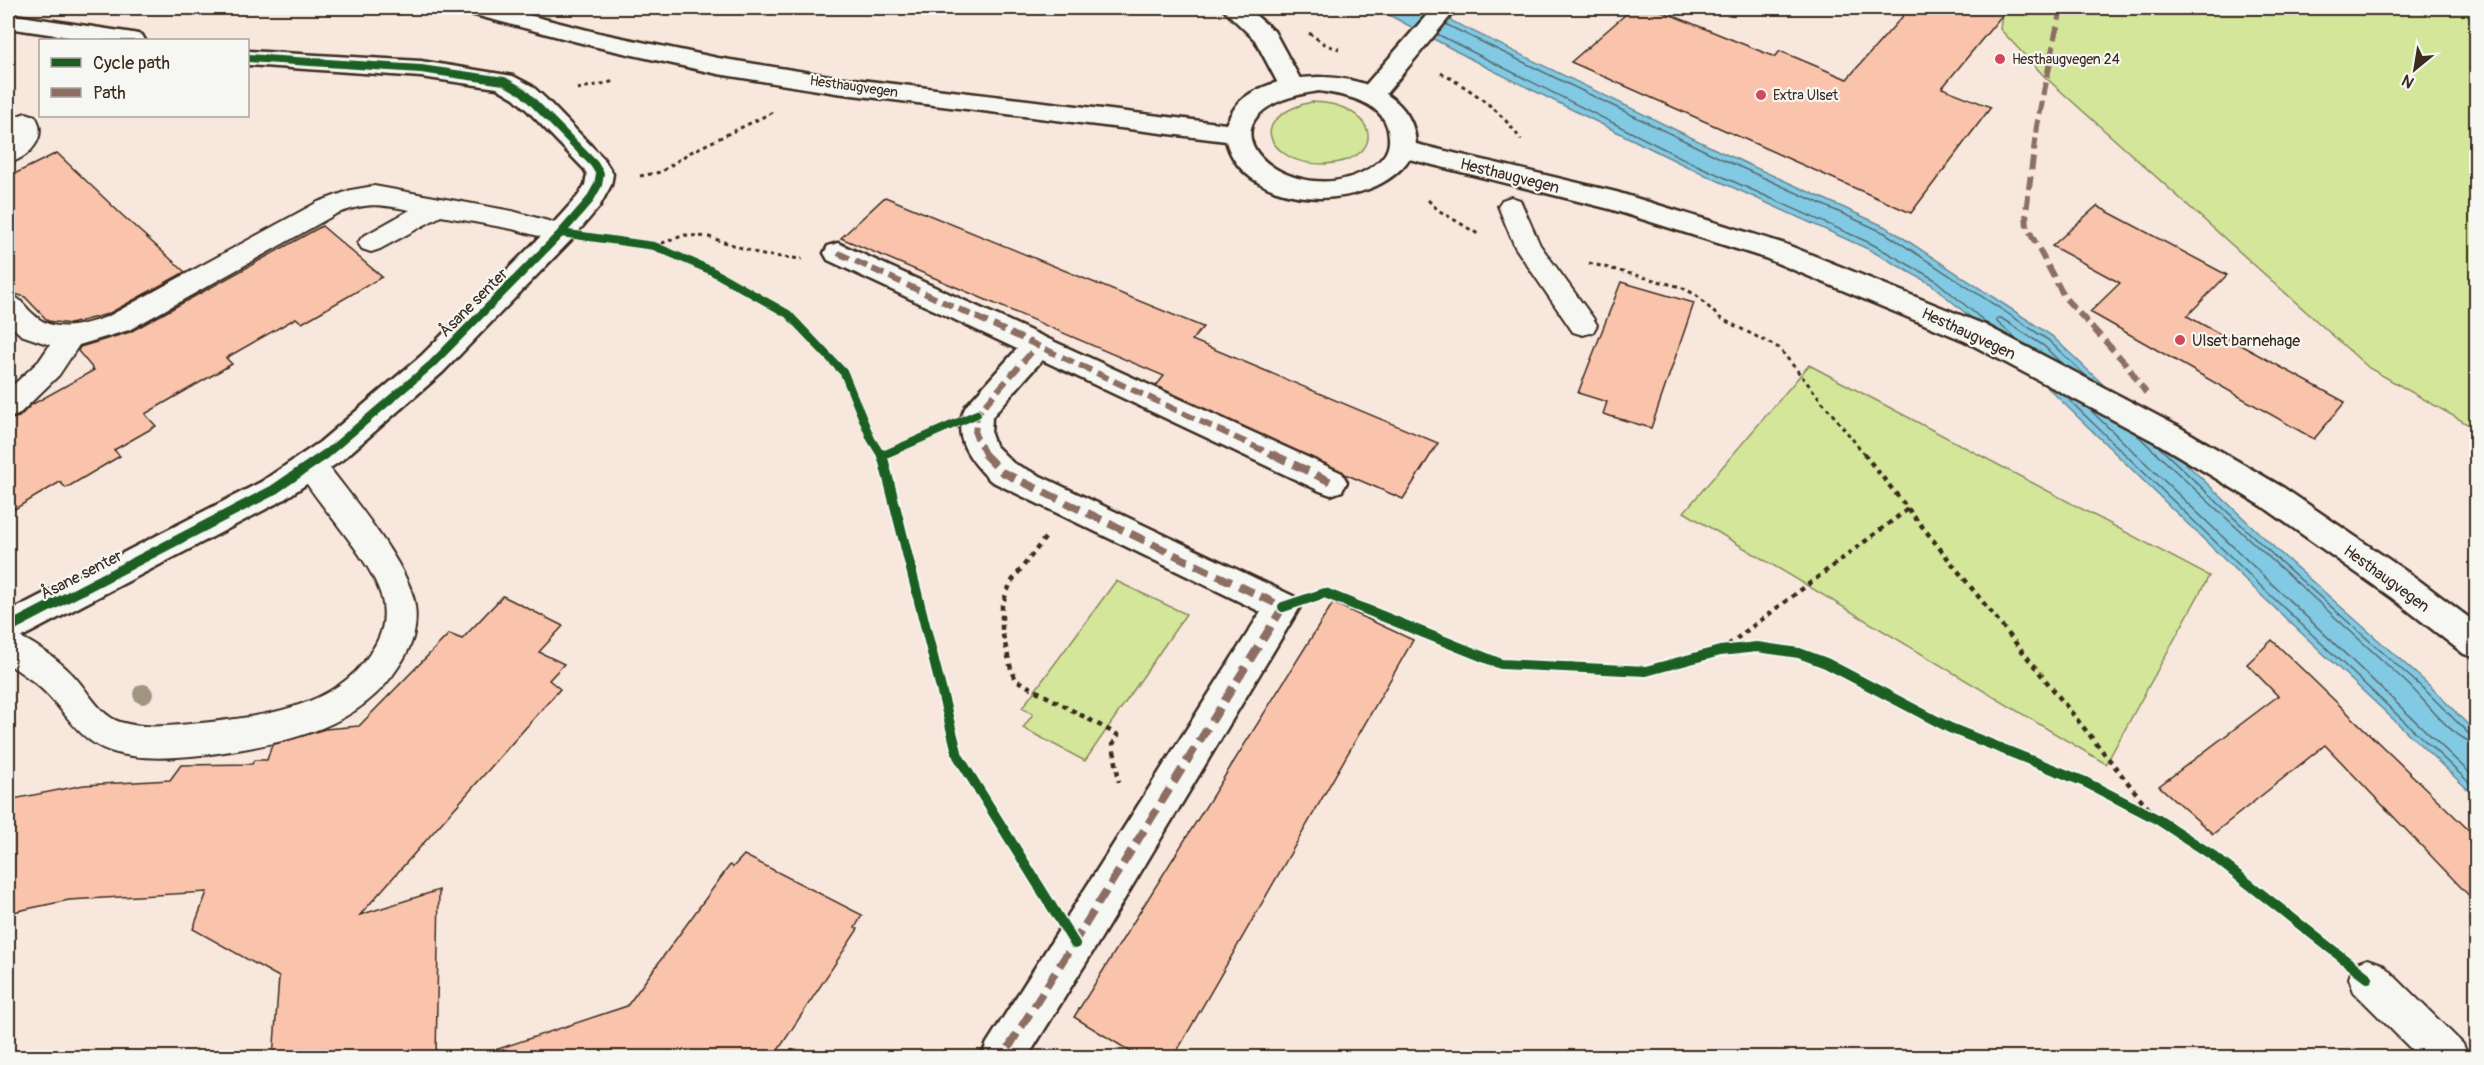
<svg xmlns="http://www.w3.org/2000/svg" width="2484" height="1065" font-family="Pangolin,sans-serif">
<rect width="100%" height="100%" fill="#f7e7dd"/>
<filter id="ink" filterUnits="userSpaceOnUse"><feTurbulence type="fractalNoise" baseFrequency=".0167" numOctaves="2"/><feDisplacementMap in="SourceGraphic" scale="12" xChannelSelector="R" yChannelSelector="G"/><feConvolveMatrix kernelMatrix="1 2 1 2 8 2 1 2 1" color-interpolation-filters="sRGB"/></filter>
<g filter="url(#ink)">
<path fill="#d3e69a" stroke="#87885c" stroke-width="1.5" d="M2003,8H2476V429L2369,368L2045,77L2000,29Z
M1312,102C1378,103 1390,160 1325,164C1312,164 1296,162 1285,154C1250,129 1285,107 1312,102Z
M1809,365L2209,576L2106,764L1684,512Z
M1116,581L1186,614L1085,761L1023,728L1033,714L1022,708Z"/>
<path fill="#82c9e3" stroke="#668994" stroke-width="1.5" d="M1376,8H1425L1719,151L1888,228L2052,336L2278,551L2430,686L2476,733V797L2262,596L2007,348L1931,284L1868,249L1688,167L1484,66Z"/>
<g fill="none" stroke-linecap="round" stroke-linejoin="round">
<path stroke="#576a6d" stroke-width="1.5" d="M1445,24L1716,156L1885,233L2048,340L2086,376
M1437,34L1690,162L1870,243L1934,279L1990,326
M2020,342L1997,322V318H2001L2044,346L2062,364
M2065,396L2266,591L2476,789
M2088,408L2476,779
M2134,432C2224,518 2317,600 2408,684C2429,704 2448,735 2476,744
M2158,446L2274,556L2426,691L2470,735L2476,736"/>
</g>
<path fill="#f9c4ab" stroke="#3b2a1e" stroke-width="1.5" d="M1633,8H1654L1775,57L1780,51L1847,79L1910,8H2008L1942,88L1991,107L1911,213L1571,62Z
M57,153L122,215L185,272L108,314L70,324L48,321L25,297L8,292V177Z
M885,197L1203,327L1192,340L1438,443L1403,499L1345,474L1156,386L1164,376L841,238Z
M2097,206L2227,275L2187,316L2345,402L2314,439L2090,312L2120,283L2052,246Z
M322,226L382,277L302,323L296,318L226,358L232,364L145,414L156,426L114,450L120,456L66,488L60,482L8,513V420L19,417L31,405L94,370L78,351L80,347L130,332Z
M1621,282L1694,303L1651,428L1603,414L1607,402L1578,393Z
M503,596L563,626L539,652L564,664L549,680L560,689L360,915L439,890L436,1058H273L279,977L193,929L207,892L69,900L8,913V800L84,785L170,780L181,765L252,764L254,760H267L272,745L325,729L359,726L449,634L462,639Z
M1333,603L1413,640L1173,1058H1141L1074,1017Z
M2272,640L2476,837V903L2325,745L2213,834L2159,786L2278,696L2247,664Z
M744,855L862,915L855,928L858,929L773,1058H496L495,1050L627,1006L730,865L733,867Z"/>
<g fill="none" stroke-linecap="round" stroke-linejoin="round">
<g stroke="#3b2a1e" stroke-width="4">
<path id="lane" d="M26,113L35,116C49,137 29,158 8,163V144C19,135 11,126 17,116Z
M374,186L512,211L570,227L574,233L570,239L561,242L512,229L441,216L380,249L371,252L362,249L358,243L362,237L410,210C378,204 368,202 336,214L129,330L79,345L59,375L18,415L8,418V390L39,361L50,345L21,335L9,324L8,294C20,297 24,306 33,314C54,335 85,325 109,316L318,202L351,190Z
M1511,197L1520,200L1540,245L1593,318L1597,325L1593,332L1583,335L1573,332L1515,247L1498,206L1502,200Z
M311,454L322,458C347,491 411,567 415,606C418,629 412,647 399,666C360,728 286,743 218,753C183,757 144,762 110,751C78,740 67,713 44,691C33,680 20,672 8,664V632C30,640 56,657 72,674C87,689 99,715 120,722C145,730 176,725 201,723C260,717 334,708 369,655C380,639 386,625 383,604C377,563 316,505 296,466L300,458Z
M2368,959L2382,964L2463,1044L2469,1058H2420L2354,992L2349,978L2354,964Z"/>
</g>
<g stroke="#3b2a1e" stroke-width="5">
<path id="street" d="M1222,8H1247L1274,31L1304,86L1300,91L1291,94L1282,91L1255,40Z
M1433,8H1457L1380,101L1371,103L1362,101L1358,95L1362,89Z
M8,14L133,33L142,35L145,40H89L8,28Z
M248,51L421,61L513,76L532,86L546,99L603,158L613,174L611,185L599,207L571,240L443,372L342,460L283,500L20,638L8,643V612L261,482L320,442L421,356L551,226L578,196L585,185L587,174L584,169L528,111L514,98L497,88L421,77L248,65Z
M838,243L1342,473L1347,482L1342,491L1331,495L1320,491L1042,360L992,417L991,434L995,445L1013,463L1295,597L1300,607L1089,958L1027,1058H981L987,1043L1261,612L991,481C970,460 950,436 966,406L1017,349L828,260L824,253L828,246Z"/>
</g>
<g stroke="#3b2a1e" stroke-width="5">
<path id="secondary" d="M463,8H501L599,33L718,58L836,77L1226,124C1231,114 1235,105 1244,98C1291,62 1413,69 1416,144L1616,192L1785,244L1985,325L2179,427L2284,488L2416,578L2476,623V658L2464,654L2392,598L2262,506L2157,443L1965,341L1765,258L1610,209L1409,159C1372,214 1245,213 1226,141L836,93L718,74L597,47L467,13ZM1319,91C1345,95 1388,102 1389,137C1390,151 1383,159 1372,167C1290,220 1175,112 1319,91Z"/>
</g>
<path stroke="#3b2a1e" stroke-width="3" stroke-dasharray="4 4" stroke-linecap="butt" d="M1309,33L1326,45L1339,49
M1441,73C1473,91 1500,109 1521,140
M577,89L616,81
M640,176L661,172L689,153L773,112
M1428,200L1438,210L1478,234
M654,246L685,235L709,237L763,255L802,259
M1589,263L1681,287L1696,295L1720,318L1779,348L1866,456"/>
<path stroke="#3b2a1e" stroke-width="4.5" stroke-dasharray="5 5" stroke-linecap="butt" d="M1864,454L2157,819
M1045,538L1011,582L1002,605V631L1011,669L1016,680L1118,735L1113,744L1119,782
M1720,651L1908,509"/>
<use href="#lane" fill="#f6f6f2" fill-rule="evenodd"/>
<use href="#street" fill="#f6f6f2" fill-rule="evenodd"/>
<use href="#secondary" fill="#f6f6f2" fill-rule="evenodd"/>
<path stroke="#8d6e63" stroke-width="6" stroke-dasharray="13 6" stroke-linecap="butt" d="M2061,8L2037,126L2026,212L2027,227L2065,298L2127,365L2146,393
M838,253L1275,456
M986,456L975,434L977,414L1037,346"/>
<path stroke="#8d6e63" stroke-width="8" stroke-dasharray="16 8" stroke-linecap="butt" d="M984,454L1002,472L1283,607L1002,1058
M1272,454L1331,482"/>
<g stroke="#f6f6f2" stroke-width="10">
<path id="cycleway-far1" d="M248,58L421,69L504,81L523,92L594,164L600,174L598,185L589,201L561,233L432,364L324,456
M561,233L654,246L710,270L788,314L844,373L871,439L881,455
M881,456L977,414"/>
</g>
<g stroke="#f6f6f2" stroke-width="14">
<path id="cycleway" d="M882,454L958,756L1075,944
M1283,607L1325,593L1501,664L1646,671L1720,651L1757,647L1799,653L1826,663L1950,728L2085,782L2157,819L2212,855L2368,978
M8,628L272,491L326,454"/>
</g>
<use href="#cycleway-far1" stroke="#1b5e20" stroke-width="8"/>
<use href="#cycleway" stroke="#1b5e20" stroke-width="10"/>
</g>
<circle fill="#a09482" cx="143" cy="694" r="10"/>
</g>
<g fill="#d1495b" stroke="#f6f6f2" stroke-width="2">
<circle cx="2000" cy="59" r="6"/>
<circle cx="1761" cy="95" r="6"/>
<circle cx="2180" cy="340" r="6"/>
</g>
<g text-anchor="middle" stroke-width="4.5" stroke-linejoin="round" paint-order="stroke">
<g font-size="14" fill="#3b2a1e" stroke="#f6f6f2" text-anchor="start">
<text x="2012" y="64">Hesthaugvegen 24</text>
<text x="1773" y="100">Extra Ulset</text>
</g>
<g font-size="14" fill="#3b2a1e" stroke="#f6f6f2">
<text transform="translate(854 86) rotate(8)" y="5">Hesthaugvegen</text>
</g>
<g font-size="16" fill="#3b2a1e" stroke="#f6f6f2">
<text transform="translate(1510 175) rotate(14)" y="6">Hesthaugvegen</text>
<text transform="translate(473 302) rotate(-45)" y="6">Åsane senter</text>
<text transform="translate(1969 333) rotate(25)" y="6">Hesthaugvegen</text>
<text transform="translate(81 574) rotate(-27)" y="6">Åsane senter</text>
<text transform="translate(2387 578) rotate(36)" y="6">Hesthaugvegen</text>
</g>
<g font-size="16" fill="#3b2a1e" stroke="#f6f6f2" text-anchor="start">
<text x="2192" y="346">Ulset barnehage</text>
</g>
</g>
<rect width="2484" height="1065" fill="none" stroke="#f6f6f2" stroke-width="30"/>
<rect x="15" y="15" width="2454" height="1035" fill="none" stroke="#3b2a1e" stroke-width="2" filter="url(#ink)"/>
<rect x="39" y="39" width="210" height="78" fill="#f6f6f2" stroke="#aba49d" stroke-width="1.5"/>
<rect x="51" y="58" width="30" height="9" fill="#1b5e20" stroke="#aba49d" stroke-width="1.5"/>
<text x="93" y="69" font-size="18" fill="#3b2a1e">Cycle path</text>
<rect x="51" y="88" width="30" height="9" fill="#8d6e63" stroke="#aba49d" stroke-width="1.5"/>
<text x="93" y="99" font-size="18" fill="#3b2a1e">Path</text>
<g transform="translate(2415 69) rotate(210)" stroke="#f6f6f2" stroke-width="4.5" paint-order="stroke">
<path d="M0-4.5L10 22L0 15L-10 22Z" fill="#3b2a1e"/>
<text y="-9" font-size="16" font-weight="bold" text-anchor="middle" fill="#3b2a1e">N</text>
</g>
</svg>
